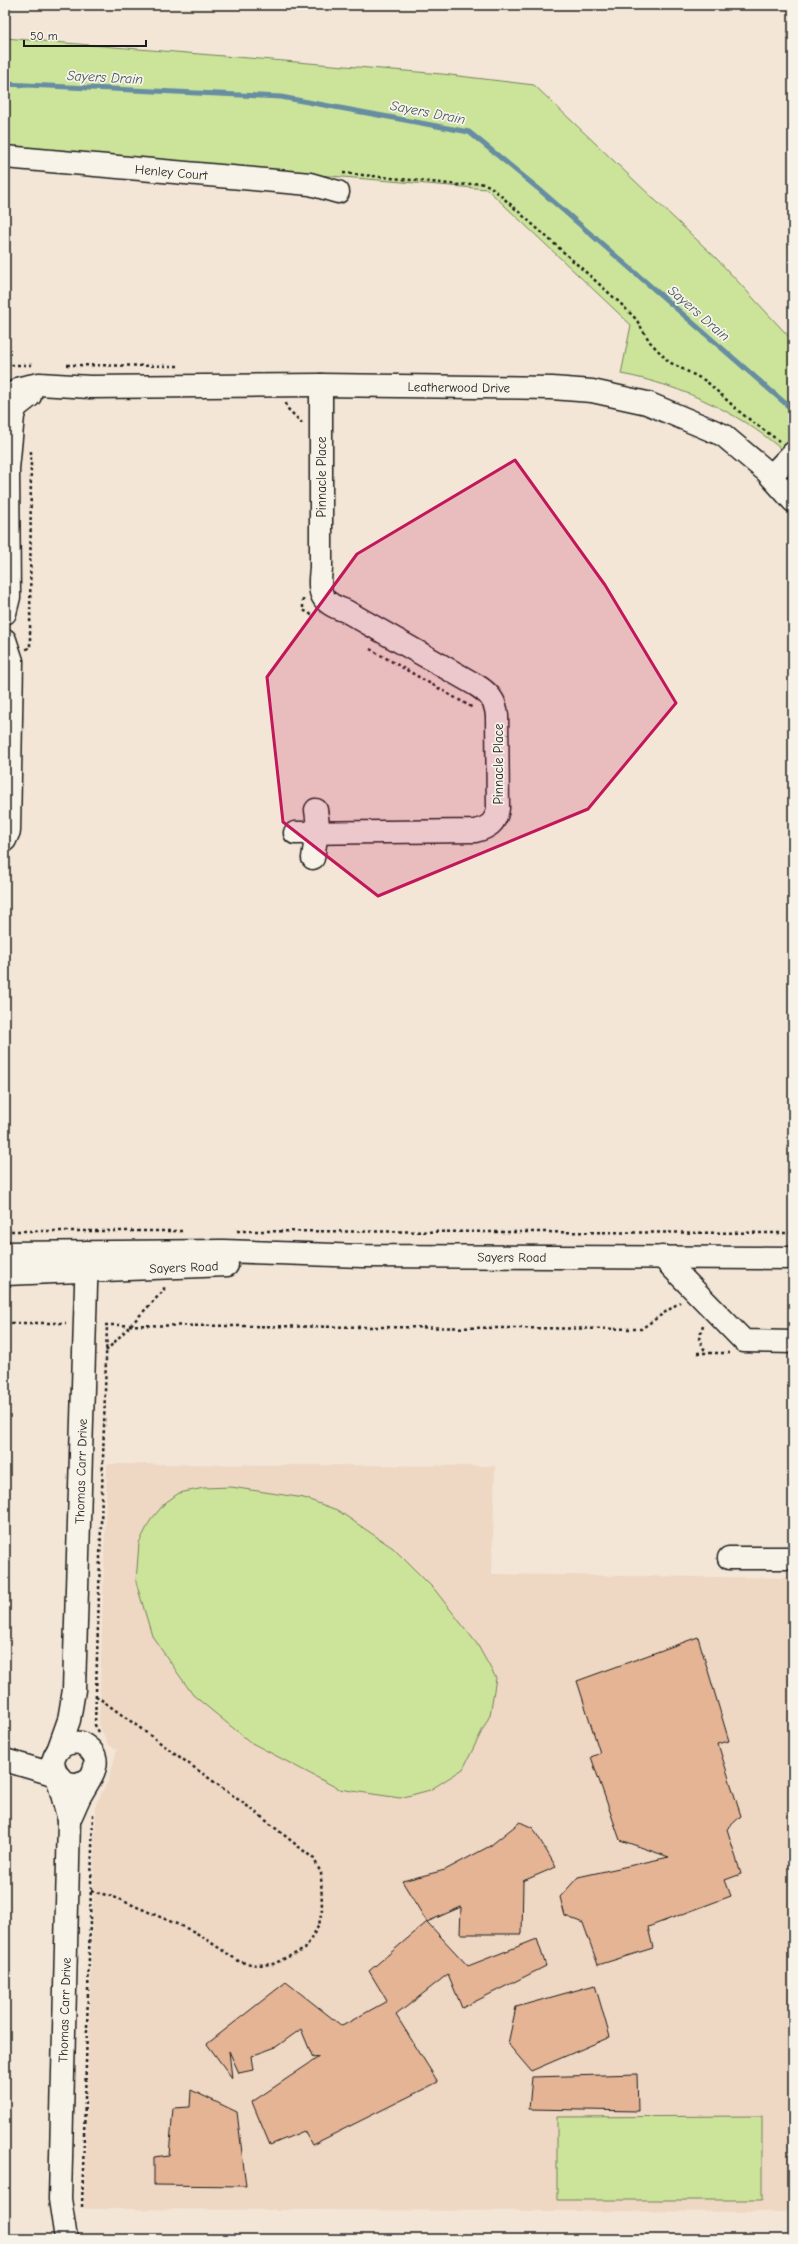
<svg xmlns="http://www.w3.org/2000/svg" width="798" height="2244" font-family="'Comic Neue',sans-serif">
<rect width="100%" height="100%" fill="#f3e6d7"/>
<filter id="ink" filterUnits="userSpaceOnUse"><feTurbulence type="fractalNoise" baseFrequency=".025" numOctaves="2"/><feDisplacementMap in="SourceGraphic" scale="8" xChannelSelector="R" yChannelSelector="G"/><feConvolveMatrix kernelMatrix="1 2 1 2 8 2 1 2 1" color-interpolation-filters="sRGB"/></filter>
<g filter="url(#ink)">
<path fill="#eed7c3" d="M107,1464L495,1466L492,1574L793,1578V2212L84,2209L96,1804L109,1779L117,1749L108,1745L99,1725Z"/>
<path fill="#cce49a" stroke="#74805b" d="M5,38L442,74L534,85L716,258L793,341V460C748,416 682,385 621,374L631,325L487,189L5,149Z
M231,1487L304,1498L337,1510L393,1548L435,1590L477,1644L496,1678L490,1715L463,1769L430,1790L400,1798L339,1789L250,1742L193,1695L152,1636L136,1582L139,1543L150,1521L165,1503L179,1493L204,1488Z
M762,2116V2200H557V2117Z"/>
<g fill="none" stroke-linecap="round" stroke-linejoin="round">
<path stroke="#668da1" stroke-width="5" d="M5,84L281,97L469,132L540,190L793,410"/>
</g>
<path fill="#e4b495" stroke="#1c1c1c" d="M698,1637L729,1741L718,1744L741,1816L727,1829L741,1874L725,1880L731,1896L648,1927L653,1948L598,1965L583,1923L565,1916L560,1897L578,1877L669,1857L620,1840L591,1757L600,1753L577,1681Z
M520,1822L533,1828L556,1867L523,1881L522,1934H460L461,1907L427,1922L402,1881L445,1870L490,1846Z
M427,1922L468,1966L537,1939L546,1966L462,2008L448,1974L396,2015L438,2082L312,2145L304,2131L270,2145L252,2102L319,2057L313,2058L301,2029L276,2047L251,2056L253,2070L239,2073L229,2051L232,2078L207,2044L286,1982L342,2026L387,2001L369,1971Z
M595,1985L610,2037L531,2071L508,2044L516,2007Z
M637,2074L638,2111L529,2109L532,2077Z
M191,2090L237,2112L246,2186L154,2185V2157L169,2155L173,2108L190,2107Z"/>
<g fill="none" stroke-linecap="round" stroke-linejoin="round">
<g stroke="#1c1c1c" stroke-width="25">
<g id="minor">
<path id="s1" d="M5,157L310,184L338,192"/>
<path id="s2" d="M5,406L12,395L20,388L39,384L90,387L321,385L552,388L592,391L647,403L723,435L766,471L793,501"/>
<path d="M771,476L793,453"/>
<path d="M5,613L9,597L8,469L13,416L16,407L30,396"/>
<path d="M5,640L12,661L9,831L5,840"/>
<path d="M295,833L475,831C488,828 496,823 498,808L497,716C496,701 489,693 476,685L346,611C320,602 318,595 321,568V385"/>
<path d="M313,858L318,825L316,810"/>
<path d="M662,1257L744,1341L793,1342"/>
<path d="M729,1558H793"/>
<path id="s3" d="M59,1748L69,1720L74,1690L87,1252"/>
<path d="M5,1760L56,1775"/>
<path d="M57,1776L69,1820L60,2199L66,2239"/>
<path d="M69,1820C73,1812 76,1804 80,1796C90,1777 109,1758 81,1743C66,1741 57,1747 53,1761C55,1781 73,1791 90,1778"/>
</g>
</g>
<g stroke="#1c1c1c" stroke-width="25">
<g id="major">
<path id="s4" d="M5,1253L223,1251L362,1256L793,1258"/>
<path id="s5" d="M5,1274L227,1265"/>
</g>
</g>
<path stroke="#1c1c1c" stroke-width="2.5" stroke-dasharray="3 3" stroke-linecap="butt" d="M343,173L460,185L480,183L490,186L619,302L636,319L650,342L669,362L706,381L742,414L779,441
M5,365H32
M67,365L178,366
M286,403L287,408L302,423
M303,599V610L312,615
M26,649L30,648L31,449
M370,649L473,708
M5,1231H182
M237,1231L793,1233
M5,1323H66
M105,1325L641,1329L680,1302
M703,1325L699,1339L706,1353
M106,1351L164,1290V1285
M697,1353H729
M99,1732L95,1725L107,1325
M91,1891L114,1897L195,1932L240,1962L257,1965L273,1964L305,1949L319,1925L322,1909L321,1873L314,1859L254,1811L96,1696
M82,2207L93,1814"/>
<use href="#minor" stroke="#f7f3e8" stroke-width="22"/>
<use href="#major" stroke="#f7f3e8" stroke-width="22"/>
</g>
</g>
<path fill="#c2185b" fill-opacity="0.2" stroke="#c2185b" stroke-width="3" stroke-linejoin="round" d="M515,460L605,585L676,703L588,809L378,896L283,822L267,677L357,554Z"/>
<g text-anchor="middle" stroke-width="3.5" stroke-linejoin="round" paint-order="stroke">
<g font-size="13" fill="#1c1c1c" stroke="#f7f3e8">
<text dy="5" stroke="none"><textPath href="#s1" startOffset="167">Henley Court</textPath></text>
<text dy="5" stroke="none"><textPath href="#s2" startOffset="463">Leatherwood Drive</textPath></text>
<text transform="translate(321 477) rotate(-90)" y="5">Pinnacle Place</text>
<text transform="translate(498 764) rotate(-90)" y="5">Pinnacle Place</text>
<text dy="5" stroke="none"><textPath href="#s4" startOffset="507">Sayers Road</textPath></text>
<text dy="5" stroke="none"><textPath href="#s5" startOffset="179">Sayers Road</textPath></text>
<text dy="5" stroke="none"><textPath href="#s3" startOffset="279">Thomas Carr Drive</textPath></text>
<text transform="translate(64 2010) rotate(-88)" y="5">Thomas Carr Drive</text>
</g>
<g font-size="14" font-style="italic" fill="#41555e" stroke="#f7f3e8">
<text transform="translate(105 77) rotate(3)" y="5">Sayers Drain</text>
<text transform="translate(428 112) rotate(11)" y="5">Sayers Drain</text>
<text transform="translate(699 313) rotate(41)" y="5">Sayers Drain</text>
</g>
</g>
<rect width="798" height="2244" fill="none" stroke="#f7f3e8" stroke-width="20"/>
<rect x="10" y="10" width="778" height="2224" fill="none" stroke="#1c1c1c" stroke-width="1.5" filter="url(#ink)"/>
<path d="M24 40v6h122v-6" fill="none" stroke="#1c1c1c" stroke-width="2"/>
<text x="30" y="40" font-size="12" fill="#1c1c1c" stroke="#f7f3e8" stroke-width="3" paint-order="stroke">50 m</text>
</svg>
